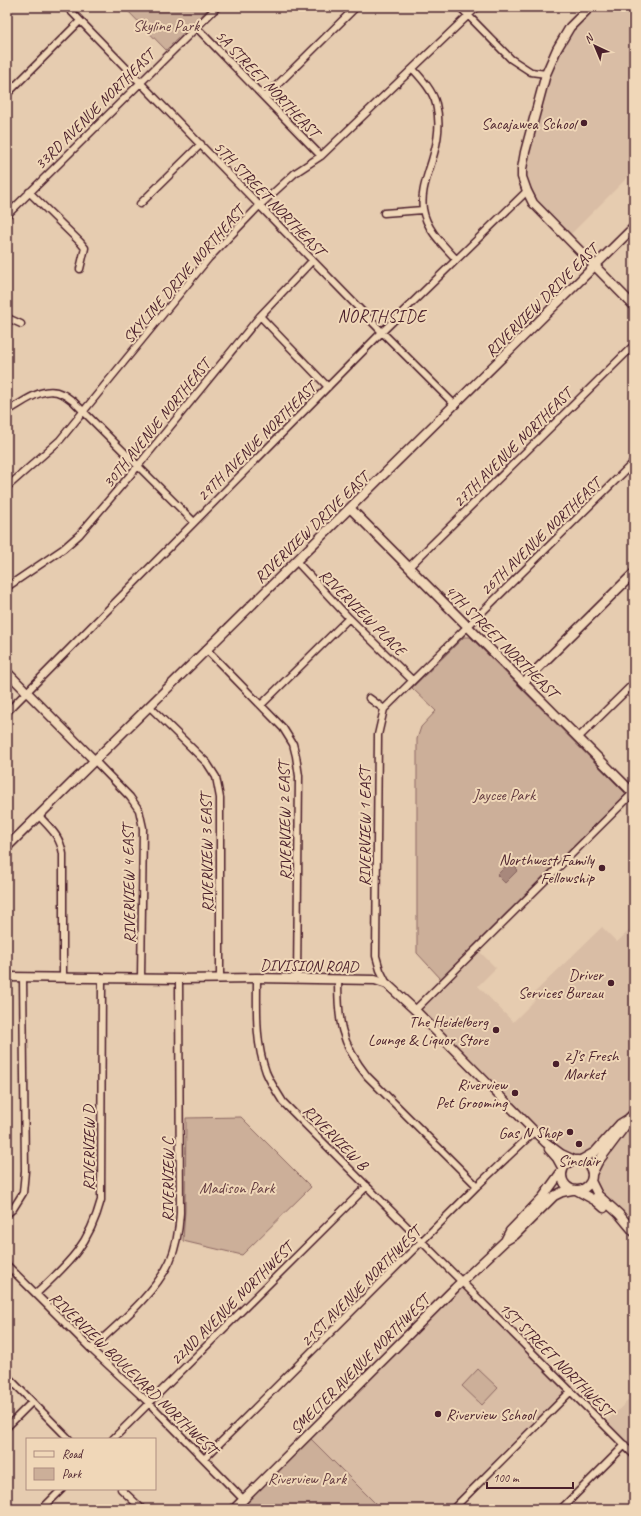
<svg xmlns="http://www.w3.org/2000/svg" width="641" height="1516" font-family="Caveat,sans-serif">
<rect width="100%" height="100%" fill="#e6ccb0"/>
<filter id="ink" filterUnits="userSpaceOnUse"><feTurbulence type="fractalNoise" baseFrequency=".025" numOctaves="2"/><feDisplacementMap in="SourceGraphic" scale="8" xChannelSelector="R" yChannelSelector="G"/><feConvolveMatrix kernelMatrix="1 2 1 2 8 2 1 2 1" color-interpolation-filters="sRGB"/></filter>
<g filter="url(#ink)">
<path fill="#d9bda5" d="M590,7H634V171L567,238L533,203L522,177L557,49Z
M634,926V1232L591,1181L613,1142L581,1160L561,1154L415,1010L477,949L496,968L478,986L513,1022L535,1000L531,996L602,927L617,942Z
M462,1282L571,1391L452,1509H381L307,1435Z
M634,1395V1455L604,1424Z"/>
<path fill="#ccaf99" stroke="#8b6762" d="M124,7H210L166,50Z
M464,637H470L626,794L441,979L417,953V739L421,727L436,711L412,688Z
M241,1117L311,1187L242,1255L183,1241L185,1211L186,1118Z
M478,1369L498,1388L482,1405L462,1386Z
M307,1435L381,1509H234Z"/>
<path fill="#a8887b" stroke="#825e5b" d="M510,862L518,870L505,883L497,875Z"/>
<g fill="none" stroke-linecap="round" stroke-linejoin="round">
<g stroke="#4a1f2b" stroke-width="9">
<path id="minor" d="M67,7L382,332L455,405
M460,7L511,59L531,72L546,74
M196,27L321,156
M413,69C422,79 433,91 436,104C442,127 436,149 429,170C425,183 421,195 423,209C426,229 443,245 456,259
M7,94L80,21
M265,97L356,7
M29,192L80,242L85,248L80,269
M140,204L201,144
M384,213L423,210
M7,215L217,7
M260,316L328,387
M7,317L10,319L21,324
M7,411C23,403 44,384 62,394C66,395 69,399 73,401L194,522
M7,487L60,440L208,259L259,206L295,173L321,156L477,7
M296,561L349,618L412,680
M409,567L634,345
M7,587L63,549L79,535L138,466L260,316L312,261
M206,649L283,728L293,744L296,756L299,776L297,978
M369,698L384,709
M261,705L349,618
M149,706L207,763L216,777L220,798V978
M7,712L382,332L527,191
M578,738L634,683
M94,760L130,797L139,810L143,828L141,978
M39,816C51,829 60,836 63,854V977
M257,978C257,1009 255,1042 266,1072C270,1082 277,1092 283,1102L634,1455
M338,979C338,1021 340,1042 367,1076L477,1186
M387,984L380,970L376,956L378,735L384,709L634,462
M415,1010L634,792
M7,1214L13,1209L23,1193L25,1171L23,977
M7,1265L91,1349L149,1403L244,1500
M36,1294C69,1263 89,1245 101,1200L102,978
M91,1349C118,1324 155,1294 170,1261C177,1245 179,1229 180,1213L179,979
M7,1376L69,1439
M7,1427L32,1402
M113,1439L367,1186
M204,1459L477,1186L535,1131
M121,1489L142,1509
M42,1509L62,1489
M453,1509L571,1391
M561,1509L625,1445"/>
</g>
<g stroke="#4a1f2b" stroke-width="11">
<path id="tertiary" d="M590,7L570,27L557,49L546,74L525,152L522,169V177L527,191L533,203L634,306
M350,508L634,794
M7,672L94,760
M524,682L634,573
M7,847L634,227
M7,977L179,979L257,978L375,980L387,984L415,1010L545,1142L561,1154L574,1160
M549,1149L557,1158L563,1169
M562 1175a15 15 0 1 1 30 0a15 15 0 1 1-30 0Z
M581,1160L595,1152L620,1124L628,1119L634,1113
M592,1174L598,1162L625,1126L628,1119
M591,1181L598,1195L619,1214L634,1232
M576,1190L596,1201L604,1208
M505,1241L510,1231L543,1197L561,1172
M234,1509L455,1288L505,1241L515,1235L554,1196L562,1192L572,1190"/>
</g>
<use href="#minor" stroke="#f0d7b8" stroke-width="6"/>
<use href="#tertiary" stroke="#f0d7b8" stroke-width="8"/>
</g>
</g>
<g fill="#4a1f2b" stroke="#f0d7b8" stroke-width="1.5">
<circle cx="584" cy="123" r="4"/>
<circle cx="602" cy="868" r="4"/>
<circle cx="611" cy="983" r="4"/>
<circle cx="496" cy="1030" r="4"/>
<circle cx="556" cy="1064" r="4"/>
<circle cx="515" cy="1093" r="4"/>
<circle cx="570" cy="1132" r="4"/>
<circle cx="579" cy="1144" r="4"/>
<circle cx="438" cy="1414" r="4"/>
</g>
<g text-anchor="middle" stroke-width="4" stroke-linejoin="round" paint-order="stroke">
<g font-size="16" fill="#643c41" stroke="#f0d7b8">
<text x="166" y="31">Skyline Park</text>
<text x="504" y="800">Jaycee Park</text>
<text x="237" y="1193">Madison Park</text>
<text x="307" y="1484">Riverview Park</text>
</g>
<g font-size="16" fill="#4a1f2b" stroke="#f0d7b8">
<text transform="translate(268 83) rotate(46)" y="6">5A STREET NORTHEAST</text>
<text transform="translate(94 109) rotate(-45)" y="6">33RD AVENUE NORTHEAST</text>
<text transform="translate(270 198) rotate(46)" y="6">5TH STREET NORTHEAST</text>
<text transform="translate(183 274) rotate(-49)" y="6">SKYLINE DRIVE NORTHEAST</text>
<text transform="translate(541 300) rotate(-45)" y="6">RIVERVIEW DRIVE EAST</text>
<text transform="translate(156 423) rotate(-51)" y="6">30TH AVENUE NORTHEAST</text>
<text transform="translate(256 441) rotate(-45)" y="6">29TH AVENUE NORTHEAST</text>
<text transform="translate(512 447) rotate(-45)" y="6">27TH AVENUE NORTHEAST</text>
<text transform="translate(311 527) rotate(-44)" y="6">RIVERVIEW DRIVE EAST</text>
<text transform="translate(540 536) rotate(-44)" y="6">26TH AVENUE NORTHEAST</text>
<text transform="translate(363 612) rotate(45)" y="6">RIVERVIEW PLACE</text>
<text transform="translate(502 641) rotate(45)" y="6">4TH STREET NORTHEAST</text>
<text transform="translate(284 821) rotate(-91)" y="6">RIVERVIEW 2 EAST</text>
<text transform="translate(364 827) rotate(-90)" y="6">RIVERVIEW 1 EAST</text>
<text transform="translate(206 853) rotate(-91)" y="6">RIVERVIEW 3 EAST</text>
<text transform="translate(128 884) rotate(-91)" y="6">RIVERVIEW 4 EAST</text>
<text transform="translate(309 965) rotate(1)" y="6">DIVISION ROAD</text>
<text transform="translate(336 1137) rotate(45)" y="6">RIVERVIEW B</text>
<text transform="translate(88 1148) rotate(-90)" y="6">RIVERVIEW D</text>
<text transform="translate(167 1180) rotate(-90)" y="6">RIVERVIEW C</text>
<text transform="translate(360 1286) rotate(-45)" y="6">21ST AVENUE NORTHWEST</text>
<text transform="translate(231 1303) rotate(-45)" y="6">22ND AVENUE NORTHWEST</text>
<text transform="translate(557 1359) rotate(45)" y="6">1ST STREET NORTHWEST</text>
<text transform="translate(359 1364) rotate(-45)" y="6">SMELTER AVENUE NORTHWEST</text>
<text transform="translate(134 1373) rotate(44)" y="6">RIVERVIEW BOULEVARD NORTHWEST</text>
</g>
<g font-size="16" fill="#4a1f2b" stroke="#f0d7b8" text-anchor="end">
<text x="576" y="129">Sacajawea School</text>
<text x="594" y="865">Northwest Family<tspan x="594" dy="18">Fellowship</tspan></text>
<text x="603" y="980">Driver<tspan x="603" dy="18">Services Bureau</tspan></text>
<text x="488" y="1027">The Heidelberg<tspan x="488" dy="18">Lounge &amp; Liquor Store</tspan></text>
<text x="564" y="1061" text-anchor="start">2J's Fresh<tspan x="564" dy="18">Market</tspan></text>
<text x="507" y="1090">Riverview<tspan x="507" dy="18">Pet Grooming</tspan></text>
<text x="562" y="1138">Gas N Shop</text>
<text x="579" y="1166" text-anchor="middle">Sinclair</text>
<text x="446" y="1420" text-anchor="start">Riverview School</text>
</g>
<g font-size="17" letter-spacing="1" fill="#4a1f2b" stroke="#f0d7b8">
<text x="382" y="322">NORTHSIDE</text>
</g>
</g>
<rect width="641" height="1516" fill="none" stroke="#f0d7b8" stroke-width="24"/>
<rect x="12" y="12" width="617" height="1492" fill="none" stroke="#4a1f2b" stroke-width="1.5" filter="url(#ink)"/>
<rect x="26" y="1438" width="130" height="52" fill="#f0d7b8" stroke="#ae8d80"/>
<rect x="34" y="1451" width="20" height="6" fill="#f0d7b8" stroke="#ae8d80"/>
<text x="62" y="1458" font-size="12" fill="#4a1f2b">Road</text>
<rect x="34" y="1468" width="20" height="12" fill="#ccaf99" stroke="#ae8d80"/>
<text x="62" y="1478" font-size="12" fill="#4a1f2b">Park</text>
<g transform="translate(595 46) rotate(316)" stroke="#f0d7b8" stroke-width="3" paint-order="stroke">
<path d="M0-3L7 15L0 10L-7 15Z" fill="#4a1f2b"/>
<text y="-6" font-size="11" font-weight="bold" text-anchor="middle" fill="#4a1f2b">N</text>
</g>
<path d="M487 1482v6h86v-6" fill="none" stroke="#4a1f2b" stroke-width="2"/>
<text x="493" y="1482" font-size="12" fill="#4a1f2b" stroke="#f0d7b8" stroke-width="3" paint-order="stroke">100 m</text>
</svg>
